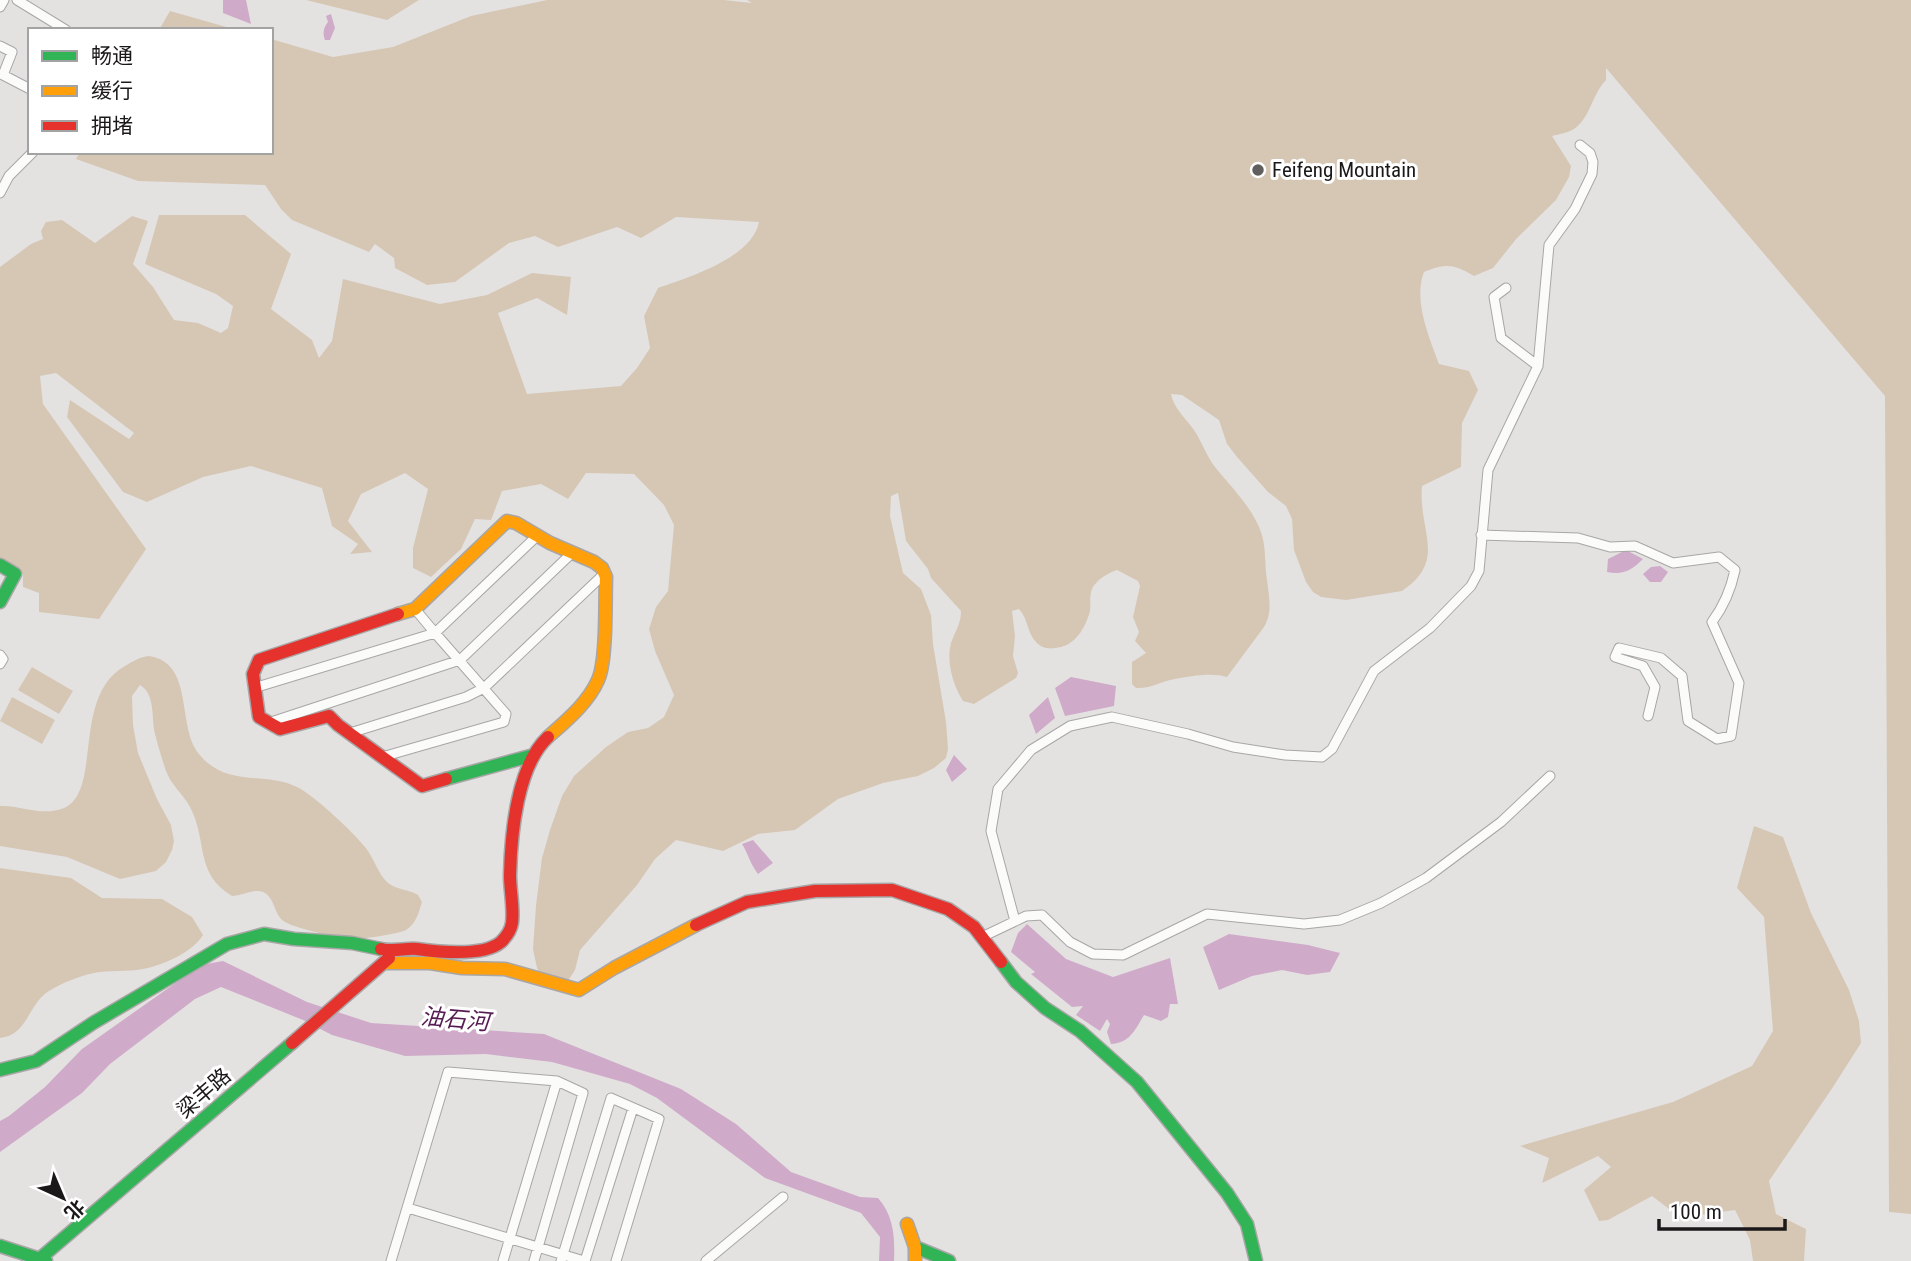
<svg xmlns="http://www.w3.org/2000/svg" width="1911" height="1261" font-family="'Roboto Condensed','Noto Sans SC',sans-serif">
<rect width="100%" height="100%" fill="#e4e2e1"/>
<path fill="#d6c7b5" d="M306,0H419L387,20Z
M547,0H724L752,3L747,0H1911V1214L1889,1212L1885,396L1606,68V80C1592,94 1591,117 1574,129C1568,133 1559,134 1552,136L1571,166L1569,177L1556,200L1517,238L1493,268L1474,276C1454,264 1446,263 1424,272C1413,300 1429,337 1439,364L1469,371L1478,390L1462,423L1461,467L1422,486C1418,532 1448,560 1402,591L1346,600L1321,597L1313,592L1306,582L1294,550L1292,519L1286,506L1268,492L1237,457L1227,444L1219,420L1182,395L1171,394C1173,407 1186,419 1194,430C1202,442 1206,455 1215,467C1231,487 1249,504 1259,527C1267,544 1264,562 1267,580C1269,597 1273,612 1264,627L1227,677C1212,672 1191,676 1175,679C1161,681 1151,689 1136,688L1132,684V662L1146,653L1135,641L1139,632L1133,617L1140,586L1138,581L1117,570C1108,573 1096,580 1092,589C1089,596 1091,604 1090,611C1086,626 1077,643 1061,647C1052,649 1043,650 1036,642C1027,633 1028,618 1019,609L1012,611L1015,636L1013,656L1018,673L1016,678L974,704L963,701C953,685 946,662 951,643C955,631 961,624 961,611L931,578L928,569L906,541L898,493L891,496L890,516L903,573L921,589L931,615L933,644L946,722L948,749L946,758L934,768L918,776L883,783L838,799L795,830L758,834L723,851L676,840L655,859L637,885L580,950L575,970L564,987L545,986L537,968L533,949L536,905L542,858L550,830L562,796L574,776L606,747L628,732L648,728L664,717L674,695L655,651L649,629L656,607L668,591L674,525L664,505L634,474L586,473L568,499L541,484L502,491L491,520L475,519L461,549L431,577L413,568V548L428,489L405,473L361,494L348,521L372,552L350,554L358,544L332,526L322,488L251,466L203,477L147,502L123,492L67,417L70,400L129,439L134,433L56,373L40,376L43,404L146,549L99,619L39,612V593L23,587V574L0,560V267L31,244L43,239L41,231L46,222L62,220L95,243L132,216L148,221L133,264L153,287L174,320L198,323L221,333L228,328L233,306L216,294L145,264L159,215H245L291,254L271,309L312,340L319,358L332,341L343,279L440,304L487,295L532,273L571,277L567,315L537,298L498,313L527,394L621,386L637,368L650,348L644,316L658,288C689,277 752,258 759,222L676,217L641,238L617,227L558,247L535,236L509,243L455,282L427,285L395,268L394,258L375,244L369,252L292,220L281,209L265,185L138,181L76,159L80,152H271V39L333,57L393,47L471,16Z
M170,11L237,30H159Z
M149,656C195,663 176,726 199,754C226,788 264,771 297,787C314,795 353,832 365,847C374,858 378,874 388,883C397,890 408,889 418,895L422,902C419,912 416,924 406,930C399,934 363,939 353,939C339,938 297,929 285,922C273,915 276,898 263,892C255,888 242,896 232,896C194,873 208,841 190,807C183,794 171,785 166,771C162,759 158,746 155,734C151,718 156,695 140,685L132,696L133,725L138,753L157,799L171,825L174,841L172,850L166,862L156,871L120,879L67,857L0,846V806C21,805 42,817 64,808C103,791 71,696 125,666C133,661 140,657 149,656Z
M32,667L73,691L59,714L18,690Z
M12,697L55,720L42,744L0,721Z
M1754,826L1783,837L1811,913L1849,990L1859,1021L1861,1043L1833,1087L1769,1181L1776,1214L1806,1229L1804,1261H1753L1750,1240L1735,1210L1681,1218L1652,1196L1608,1220L1599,1221L1584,1190L1611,1167L1598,1156L1542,1183L1549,1158L1520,1146L1673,1102L1752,1066L1773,1031L1764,917L1737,888Z
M0,868L71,878L102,898L162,899L192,917L203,935C192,953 163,965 143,969C127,972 110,970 94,973C79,976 62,983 49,991C28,1004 28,1035 0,1038Z"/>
<path fill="#cfabc9" d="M223,0H246L251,24L223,13Z
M331,14L335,28L330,40H325C322,33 324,27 328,22L326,16Z
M1626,550L1643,559C1631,571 1623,575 1607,572L1608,559Z
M1660,566L1668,572L1661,582H1650L1643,574L1651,567Z
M1071,677L1116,686L1114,706L1065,716L1055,688Z
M1048,697L1055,718L1036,734L1029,715Z
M954,755L967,769L952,782L946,770Z
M753,840L773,863L758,874C749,862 749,855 742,844Z
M1027,924L1066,959L1113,977L1170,958L1178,1004H1170L1168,1017L1161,1021L1144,1015C1135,1030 1130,1043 1111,1044L1107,1032L1110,1024L1107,1019L1100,1031L1076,1015L1083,1006L1072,1007L1031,974L1035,972L1011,952L1018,933Z
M1229,934L1308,945L1340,953L1330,972L1307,975L1282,970L1252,976L1219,990L1203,947Z
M223,961L307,1002L371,1023L544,1034L681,1089L736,1124L791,1172L860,1197L878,1198C894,1216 895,1238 894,1261H879L880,1237L861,1213L765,1178L657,1098L630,1084L552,1062L486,1054L405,1056L332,1035L303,1020L221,987L195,999L110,1064L82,1093L0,1152V1121L9,1116L45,1087L82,1049L201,965Z"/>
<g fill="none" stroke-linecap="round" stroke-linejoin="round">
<g stroke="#a8a6a6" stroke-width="11">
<path id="street" d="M17,0L66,30
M0,7L4,0
M0,46L12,52L3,75L30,89
M0,193L9,176L33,152
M1538,366L1549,245L1575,209L1592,174L1593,162L1590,153L1580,145
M1481,535L1578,538L1610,547L1635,546L1673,563L1719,557L1735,570C1731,589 1724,606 1712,622L1739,683L1731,736L1717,739L1688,721L1682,676L1661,658L1619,648L1615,657L1643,666L1655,687L1648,716
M0,655L3,659L0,664
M254,688L435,633L415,609
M268,723L460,660L572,553
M350,733L466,697L484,688L604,574
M382,757L504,722L506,714L435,633L538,535
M1015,921L991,831L998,789L1031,750L1070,726L1112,717L1188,734L1233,747L1285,755L1322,757L1332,749L1374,671L1430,628L1471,586L1479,571L1488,470L1538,366L1501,338L1494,297L1506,288
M982,937L1026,916L1042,915L1070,942L1093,954L1123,955L1207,914L1304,924L1340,920L1381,903L1426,878L1501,822L1550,776
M408,1208L584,1261
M391,1261L448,1072L557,1081L583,1093L534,1261
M503,1261L557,1081
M561,1261L611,1098L659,1119L616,1261
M585,1261L633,1108
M706,1261L783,1197"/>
</g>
<g stroke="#a8a6a6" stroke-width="15">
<path id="fast" d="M0,565L15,574L0,602
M446,779L534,755
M1001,962L1016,982L1045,1008L1080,1031L1137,1082L1227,1193L1247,1224L1256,1261
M0,1070L36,1061L93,1023L227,944L264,934L294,939L352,943L381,949
M0,1246L46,1261
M915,1247L949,1261
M37,1261L292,1043"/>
</g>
<g stroke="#a8a6a6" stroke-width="15">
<path id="slow" d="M398,614L415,609L507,521L516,523L550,543L594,562L602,568L606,577C605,601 607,661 598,680C588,703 566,721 548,737
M384,963H430L462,968L505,969L579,990L614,968L696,925
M907,1224L915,1247V1261"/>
</g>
<g stroke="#a8a6a6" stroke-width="15">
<path id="jam" d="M398,614L259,660L253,674L259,717L280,729L329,716L338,725L422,786L446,779
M696,925L747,902L815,891L892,890L948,909L974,927L1001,962
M381,949C394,952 404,948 417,949C439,952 483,957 501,942C506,937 511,930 512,923C514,908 510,891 510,875C511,834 517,766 548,737
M292,1043L389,958"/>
</g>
<use href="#street" stroke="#fbfbfa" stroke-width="9"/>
<use href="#fast" stroke="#30b455" stroke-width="12"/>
<use href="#slow" stroke="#ff9f0a" stroke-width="12"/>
<use href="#jam" stroke="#e5322d" stroke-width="12"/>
</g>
<circle fill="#615f5e" stroke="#fff" stroke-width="2.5" cx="1258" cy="170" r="7"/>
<g text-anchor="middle" stroke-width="6" stroke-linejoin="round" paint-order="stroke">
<g font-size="21" fill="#1a1818" stroke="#fff" text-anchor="start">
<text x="1272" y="177">Feifeng Mountain</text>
</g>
<g font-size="21" fill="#1a1818" stroke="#fff">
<text transform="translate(204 1093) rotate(-41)" y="7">梁丰路</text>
</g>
<g font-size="23" font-style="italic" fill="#561b52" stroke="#fff">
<text transform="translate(455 1019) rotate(5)" y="8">油石河</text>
</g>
</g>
<rect x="28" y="28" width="245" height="126" fill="#ffffff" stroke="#a3a3a3" stroke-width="2"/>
<rect x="42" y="51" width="35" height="10" fill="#30b455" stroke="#a3a3a3" stroke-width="2"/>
<text x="91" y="63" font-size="21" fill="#1a1818">畅通</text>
<rect x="42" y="86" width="35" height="10" fill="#ff9f0a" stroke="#a3a3a3" stroke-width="2"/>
<text x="91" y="98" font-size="21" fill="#1a1818">缓行</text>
<rect x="42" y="121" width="35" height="10" fill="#e5322d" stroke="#a3a3a3" stroke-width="2"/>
<text x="91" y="133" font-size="21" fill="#1a1818">拥堵</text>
<g transform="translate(63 1198) rotate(136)" stroke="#ffffff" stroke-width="5" paint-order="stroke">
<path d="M0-5L12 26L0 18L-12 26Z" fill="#1a1818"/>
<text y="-10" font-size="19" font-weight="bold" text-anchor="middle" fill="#1a1818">北</text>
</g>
<path d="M1659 1219v10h126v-10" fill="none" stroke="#1a1818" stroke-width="3.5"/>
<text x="1670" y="1219" font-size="21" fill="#1a1818" stroke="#ffffff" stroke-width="5" paint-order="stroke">100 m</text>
</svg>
